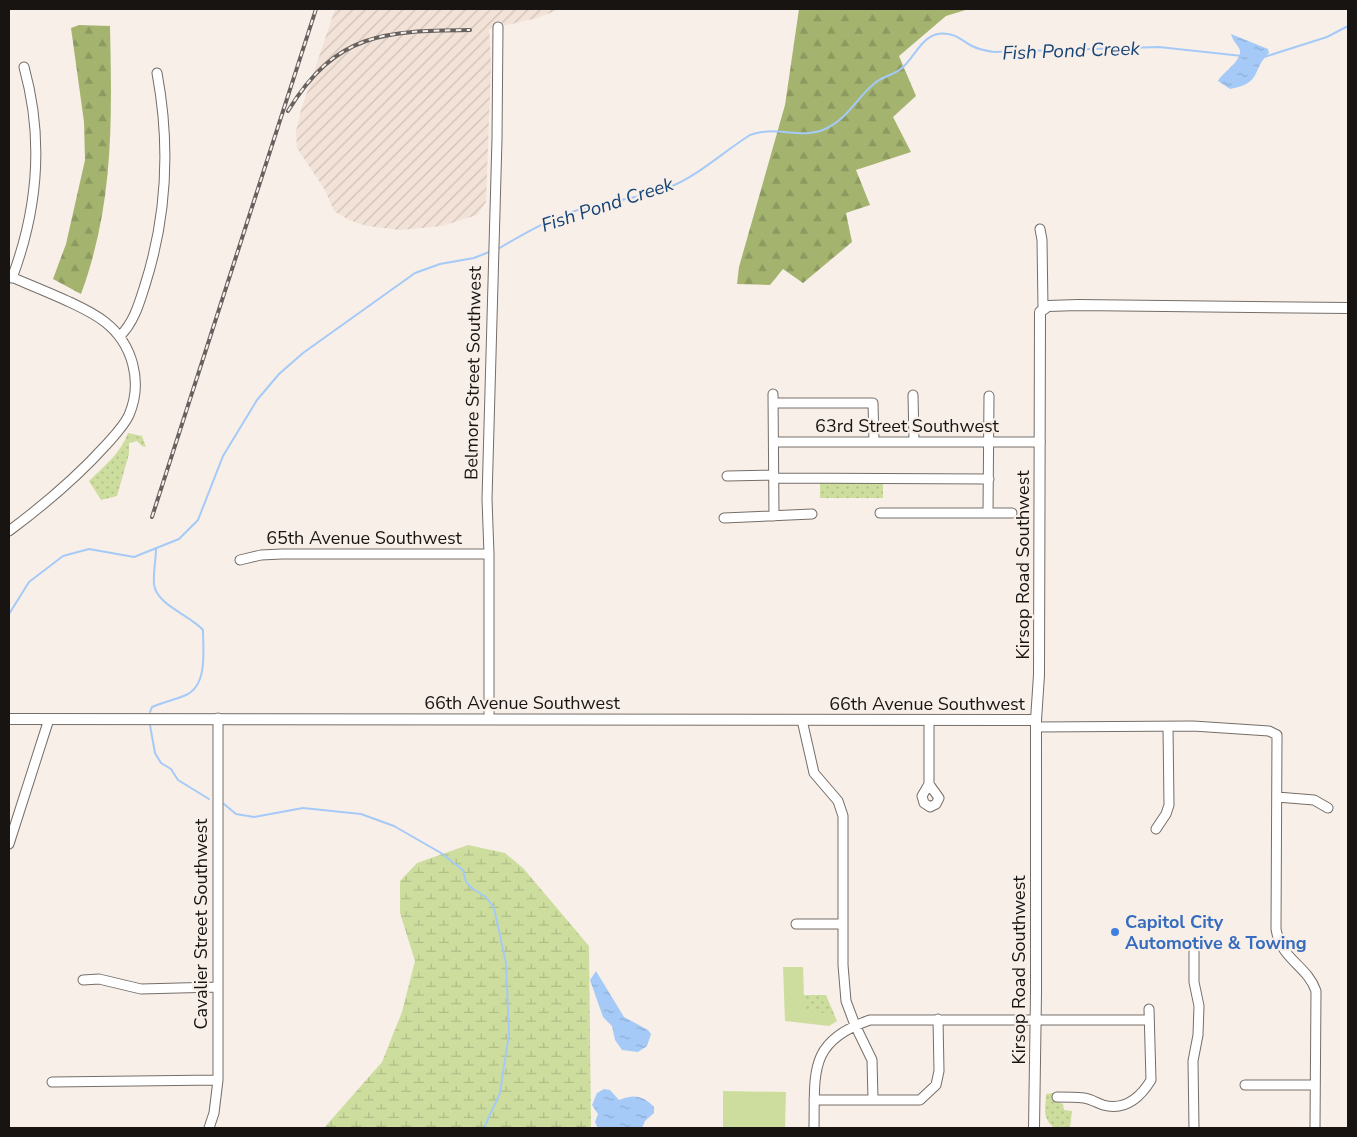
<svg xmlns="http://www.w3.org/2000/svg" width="1357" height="1137" font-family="'Nunito Sans',sans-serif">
<defs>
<pattern id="industrial-furrows" width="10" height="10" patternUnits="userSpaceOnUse" patternTransform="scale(1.25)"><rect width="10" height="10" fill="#f2e2d7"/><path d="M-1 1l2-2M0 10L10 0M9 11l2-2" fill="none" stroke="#cfc1b8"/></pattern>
<pattern id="forest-firs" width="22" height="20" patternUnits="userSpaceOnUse" patternTransform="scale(1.25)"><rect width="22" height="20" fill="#a4b46f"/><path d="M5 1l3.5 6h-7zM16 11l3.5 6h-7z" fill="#8c9a5f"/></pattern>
<pattern id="wetland-marsh" width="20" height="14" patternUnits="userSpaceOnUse" patternTransform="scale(1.25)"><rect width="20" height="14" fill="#cddd9e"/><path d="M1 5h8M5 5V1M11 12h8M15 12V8" fill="none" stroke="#afbd87"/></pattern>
<pattern id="park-dots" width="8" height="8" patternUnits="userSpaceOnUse" patternTransform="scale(1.25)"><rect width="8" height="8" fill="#cddd9e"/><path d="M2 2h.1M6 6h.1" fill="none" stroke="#afbd87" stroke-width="1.8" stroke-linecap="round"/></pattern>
<pattern id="water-ripples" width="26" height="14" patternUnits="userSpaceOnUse" patternTransform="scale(1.25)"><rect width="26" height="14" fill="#a5caf7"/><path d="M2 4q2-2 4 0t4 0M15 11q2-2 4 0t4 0" fill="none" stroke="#8dadd3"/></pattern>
</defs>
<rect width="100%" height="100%" fill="#f8efe9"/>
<path fill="url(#industrial-furrows)" d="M335,9H560L537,18L489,29L491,65L486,202L477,215L442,226L400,230L367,226L349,220L334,211L325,190L297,148L296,132L301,110Z"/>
<path fill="#cddd9e" d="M783,967H803L804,995H826L837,1021L829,1026L785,1021Z
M723,1091L786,1092L785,1128H723Z"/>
<path fill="url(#forest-firs)" d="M799,9H969L946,16L899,56L916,96L893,117L911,152L856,170L870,205L846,213L852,242L803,283L783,269L770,285L737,284L739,267L785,105Z
M79,25L110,26C112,121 114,204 81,294L53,279L66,244L85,160L84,122L71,28Z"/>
<path fill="url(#wetland-marsh)" d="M468,845L505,853L523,868L589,946L591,1128H324L382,1062L402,1012L415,961L400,913V881L417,863Z"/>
<path fill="url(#park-dots)" d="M128,433L142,436L146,447L142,446L137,441L129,443V454L117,496L101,500L89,481C104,466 121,453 128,433Z
M820,483H883V498H820Z
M803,996H825L834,1014L804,1011Z
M1053,1093L1054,1101L1063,1104L1064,1110L1072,1111L1070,1128H1054C1041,1117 1046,1107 1046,1094Z"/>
<path fill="url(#water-ripples)" d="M1231,34L1268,49L1269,53C1251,70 1263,83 1230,89L1218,81C1224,71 1245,59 1239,48C1236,43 1233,41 1231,34Z
M596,971L624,1017L648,1030L651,1034L647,1046L638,1052L622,1050L615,1040L612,1026L603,1017L590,980Z
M604,1089L610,1090L619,1100C633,1094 643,1095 654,1107V1113L645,1121L642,1128H598L595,1122L598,1114L592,1105L597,1093Z"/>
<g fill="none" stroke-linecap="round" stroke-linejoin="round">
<path stroke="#a5caf7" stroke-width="2" d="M1264,57L1327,37L1348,26
M498,249C525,233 551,218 581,209C610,200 641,199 670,187C699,175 723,152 750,135C774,125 801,140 825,129C849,118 856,98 875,83C883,76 894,75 902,68C917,55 923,30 948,34C958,35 964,42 972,46C978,49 987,51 994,52L1159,47L1242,56
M9,614L29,582L63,556L89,549L134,557L179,539L198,520L223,456L257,400L279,374L303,353L415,273L440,264L474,258L489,252
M150,712L152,707C163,702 175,700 186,695C208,685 203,650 203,630C190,615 156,605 154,584C153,573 156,560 156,548
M150,725L155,753L161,763L171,769L178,780L209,799
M224,804L236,814L254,817L303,808L361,814L394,826L441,853L463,870L466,882L473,889L486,897L494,908L506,963L509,1034L500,1093L484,1128"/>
<g stroke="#756e68" stroke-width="11">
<path id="minor" d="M1040,229L1042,240L1043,308
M9,276C34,287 85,306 105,322C133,344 143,382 129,415C124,426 114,436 106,445C77,477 44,505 9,531
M12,278C38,209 44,139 24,67
M120,336C134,322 139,304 145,285C167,216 170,143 157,73
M773,394L774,516
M913,395L914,441
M773,403H873L874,442
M774,442H1040
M727,476L774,475
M774,478L989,479
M880,513H1012
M988,513L989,396
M724,518L812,514
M240,560L261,555L282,554H489
M489,719V554L487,499L497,139L498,27
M802,720L814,773L838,801L843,816V965L846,1001L855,1025L872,1060L873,1099
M929,720V784
M1036,727L1193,726L1269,731L1277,735L1276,929C1281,960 1307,965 1316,991L1315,1128
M929,784L939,798L936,804L930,807L924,803L922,796Z
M1277,797L1314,800L1328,808
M1156,829L1166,814L1169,805L1168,727
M9,844L49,719
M796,924H843
M1194,952V982L1199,1006L1198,1035L1193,1061L1194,1128
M83,980L99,979L141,989L217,987
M52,1082L218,1080
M1245,1085H1315
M1057,1097C1066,1097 1075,1097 1084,1098C1091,1099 1097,1103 1103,1105C1125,1111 1140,1098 1151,1080L1149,1009
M814,1100H920L936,1085L939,1071L938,1019
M209,1128L214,1113L218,1080V718
M814,1128C815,1072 808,1041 870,1020H1149"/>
</g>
<g stroke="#756e68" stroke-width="12">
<path id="tertiary" d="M9,719L1036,720
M1034,1128L1036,993V720L1039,675L1040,312L1048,306L1078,305L1348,308"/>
</g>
<use href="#minor" stroke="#fff" stroke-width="9"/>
<use href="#tertiary" stroke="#fff" stroke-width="10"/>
<g stroke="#66615e" stroke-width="4">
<path id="rail" d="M288,111C336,32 385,31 470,30
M152,517L316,9"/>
</g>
<use href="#rail" stroke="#f8efe9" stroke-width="2" stroke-dasharray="5.5" stroke-linecap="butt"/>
</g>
<circle fill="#3f7fe0" stroke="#f8efe9" stroke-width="2" cx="1115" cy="932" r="5"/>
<g text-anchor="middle" stroke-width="4.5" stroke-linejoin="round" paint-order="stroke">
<g font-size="18" fill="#171412" stroke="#f8efe9">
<text transform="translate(473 373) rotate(-89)" y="6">Belmore Street Southwest</text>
<text x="907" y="432">63rd Street Southwest</text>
<text x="364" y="544">65th Avenue Southwest</text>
<text transform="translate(1023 565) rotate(-90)" y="6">Kirsop Road Southwest</text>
<text x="522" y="709">66th Avenue Southwest</text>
<text x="927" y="710">66th Avenue Southwest</text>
<text transform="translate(201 924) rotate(-90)" y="6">Cavalier Street Southwest</text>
<text transform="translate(1019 970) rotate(-90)" y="6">Kirsop Road Southwest</text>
</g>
<g font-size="18" font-weight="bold" fill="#366cbe" stroke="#f8efe9" text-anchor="start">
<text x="1125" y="928">Capitol City<tspan x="1125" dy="21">Automotive &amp; Towing</tspan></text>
</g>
<g font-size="19" font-style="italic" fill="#164477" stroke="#f8efe9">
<text transform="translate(1071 50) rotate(-2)" y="7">Fish Pond Creek</text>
<text transform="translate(607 204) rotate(-18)" y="7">Fish Pond Creek</text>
</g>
</g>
<rect width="1357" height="1137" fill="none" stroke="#171412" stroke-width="20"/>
</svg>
